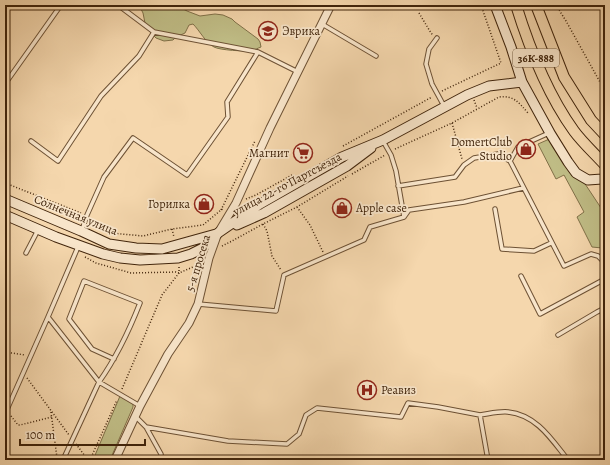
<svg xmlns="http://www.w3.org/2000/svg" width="610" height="465" font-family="Alegreya,serif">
<rect width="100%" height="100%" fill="#f5d7ad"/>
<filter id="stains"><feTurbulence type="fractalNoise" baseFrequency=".005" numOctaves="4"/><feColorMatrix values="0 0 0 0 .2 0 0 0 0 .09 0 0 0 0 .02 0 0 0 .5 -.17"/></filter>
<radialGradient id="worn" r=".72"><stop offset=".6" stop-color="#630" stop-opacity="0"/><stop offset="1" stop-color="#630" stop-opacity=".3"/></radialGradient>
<path fill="#c0bd86" stroke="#807048" d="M139,5H176L187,11L200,16L215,14L223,15L232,19L235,22L258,39L260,42L261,47C258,48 255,50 252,50C246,52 219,50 214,47C205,42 200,31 193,24L189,25L185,33L176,37L173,40L164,41L156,38L146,28L143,13Z
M554,137L605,214V246L602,248L592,247L577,217L584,212L564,175L556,179L538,144Z
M120,396L133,400V407L110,460H93Z"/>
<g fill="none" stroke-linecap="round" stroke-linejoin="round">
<g stroke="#6d5134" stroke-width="5.5">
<path id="lane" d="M118,5L154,32L258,52L298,72
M413,5L417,7
M322,24L376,56
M437,38L429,49L426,64L432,84L444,106
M5,84L61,5
M31,141L58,161L101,96L139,56L154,32
M383,141L391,155L396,171L404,217L409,210L464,202L523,188
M510,161L518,147L549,133
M398,186L455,177L464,165L474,158L498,154L510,161L564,266L591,254L598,256L605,263
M495,209L502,249L534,251L551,243
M82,230L87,215L104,177L133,138L187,175L228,117L227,102L258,52
M26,253L38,230
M521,276L540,314L605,279
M198,304L276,311L284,275L364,240L370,227L404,217
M48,317L78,247
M558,335L597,312L605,308
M5,414L48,317L99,382C116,358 129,331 140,303L84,281L69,319L92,349L114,359
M480,415C488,414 500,411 508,412C537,415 552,440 568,460
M135,416L146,427L161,454V460
M146,427L228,441L287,444L299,434L306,415L317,408L401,417L408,403L438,407L480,415L488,460
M63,460L99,382L140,406"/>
</g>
<g stroke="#6d5134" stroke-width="9">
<path id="street" d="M115,460L140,406L168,354L189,323L198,304L209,258L218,233L236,203L270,128L331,5"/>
</g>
<g stroke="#40240b" stroke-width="11">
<path id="secondary" d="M495,5L511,47L522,82L550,133L568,162L576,173L588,180L602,179L605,178
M5,199L81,231L109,244L136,248L162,249L216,234
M5,215L56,237L103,254L120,258L140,260L178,258L191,254L203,248L218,233L260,204L342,157L383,140L467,95L489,86L522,82
M237,225L264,213L347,166L371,148"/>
</g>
<g stroke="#40240b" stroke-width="12">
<path id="primary" d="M516,5C529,47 548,95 574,131C582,142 595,154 605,165
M536,5L564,77L591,120L605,135"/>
</g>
<path stroke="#40240b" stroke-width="1.5" stroke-dasharray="1 2" stroke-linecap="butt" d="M556,5L566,21L605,91
M572,5L577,6L587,5
M419,13L431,33L433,35
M442,91L501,63L481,5
M474,100L477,108
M452,123L462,159
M343,146L432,97
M395,149L452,123L499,97C514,95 519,103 528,113
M352,174L385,155
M5,183L81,213
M246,199L256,195L292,175
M297,207L310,225L323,252
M221,210L255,141
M92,219L111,233L143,236L172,229L203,225L221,210L224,208
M263,224L267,231L272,256L281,270
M172,229L174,237
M222,246L232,241L263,224L297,207L348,176
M85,257L96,263L131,273L176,272L179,273L200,264
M5,352L25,355
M27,378L69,435
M122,389L162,295L179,273V266
M51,412L57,458
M11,416L18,425H20L52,417
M76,444L88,460
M90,460L117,400"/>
<use href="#lane" stroke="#f8e5ca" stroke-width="3.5"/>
<use href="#street" stroke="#f8e5ca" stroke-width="7"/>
<use href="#secondary" stroke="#f8e5ca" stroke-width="9"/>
<use href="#primary" stroke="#f5d7ad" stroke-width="10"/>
</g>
<defs>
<g id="school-ring" transform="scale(1)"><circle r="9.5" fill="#f8e5ca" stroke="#8f2418" stroke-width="1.5"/><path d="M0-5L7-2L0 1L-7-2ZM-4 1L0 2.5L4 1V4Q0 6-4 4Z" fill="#8f2418"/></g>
<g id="shop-ring" transform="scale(1)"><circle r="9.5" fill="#f8e5ca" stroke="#8f2418" stroke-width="1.5"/><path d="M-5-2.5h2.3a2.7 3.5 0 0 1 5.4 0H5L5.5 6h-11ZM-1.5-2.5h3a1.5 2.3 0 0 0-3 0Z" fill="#8f2418"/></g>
<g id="supermarket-ring" transform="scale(1)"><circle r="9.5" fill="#f8e5ca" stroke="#8f2418" stroke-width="1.5"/><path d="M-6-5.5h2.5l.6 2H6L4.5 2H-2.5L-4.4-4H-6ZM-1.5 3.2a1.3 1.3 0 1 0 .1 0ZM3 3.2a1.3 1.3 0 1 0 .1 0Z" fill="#8f2418"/></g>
<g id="hospital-ring" transform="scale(1)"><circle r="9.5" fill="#f8e5ca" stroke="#8f2418" stroke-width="1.5"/><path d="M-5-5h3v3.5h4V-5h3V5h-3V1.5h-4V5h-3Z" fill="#8f2418"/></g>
</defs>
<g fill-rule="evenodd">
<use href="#school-ring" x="268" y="31"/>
<use href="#shop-ring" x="526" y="149"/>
<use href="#supermarket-ring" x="303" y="153"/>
<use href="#shop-ring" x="204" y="204"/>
<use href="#shop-ring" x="342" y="208"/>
<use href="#hospital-ring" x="367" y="390"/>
</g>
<g text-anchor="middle" stroke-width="3.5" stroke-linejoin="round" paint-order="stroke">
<rect fill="#f8e5ca" stroke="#775e44" stroke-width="1" x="513" y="49" width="46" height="18" rx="3"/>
<g font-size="11" font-weight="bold" fill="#40240b">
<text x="536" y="62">36К-888</text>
</g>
<g font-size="12" fill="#40240b" stroke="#f8e5ca" text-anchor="start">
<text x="282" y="35">Эврика</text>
<text x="512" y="146" text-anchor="end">DomertClub<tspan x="512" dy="14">Studio</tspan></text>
<text x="289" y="157" text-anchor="end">Магнит</text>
<text x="190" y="208" text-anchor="end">Горилка</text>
<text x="356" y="212">Apple case</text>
<text x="381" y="394">Реавиз</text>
</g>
<g font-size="12" fill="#40240b" stroke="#f8e5ca">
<text transform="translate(287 184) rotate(-28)" y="4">улица 22-го Партсъезда</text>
<text transform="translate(76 215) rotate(22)" y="4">Солнечная улица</text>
<text transform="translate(198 263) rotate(-73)" y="4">5-я просека</text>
</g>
</g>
<rect width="610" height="465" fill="none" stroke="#f5d7ad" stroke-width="20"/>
<rect x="6" y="6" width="598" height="453" fill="none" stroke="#40240b" stroke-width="2"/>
<rect x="10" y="10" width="590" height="445" fill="none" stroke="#40240b"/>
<path d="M20 439v6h125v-6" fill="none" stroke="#40240b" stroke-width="2"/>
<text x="26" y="439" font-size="12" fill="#40240b" stroke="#f8e5ca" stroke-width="3" paint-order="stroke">100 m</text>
<rect width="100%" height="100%" filter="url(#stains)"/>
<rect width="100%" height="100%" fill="url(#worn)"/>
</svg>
